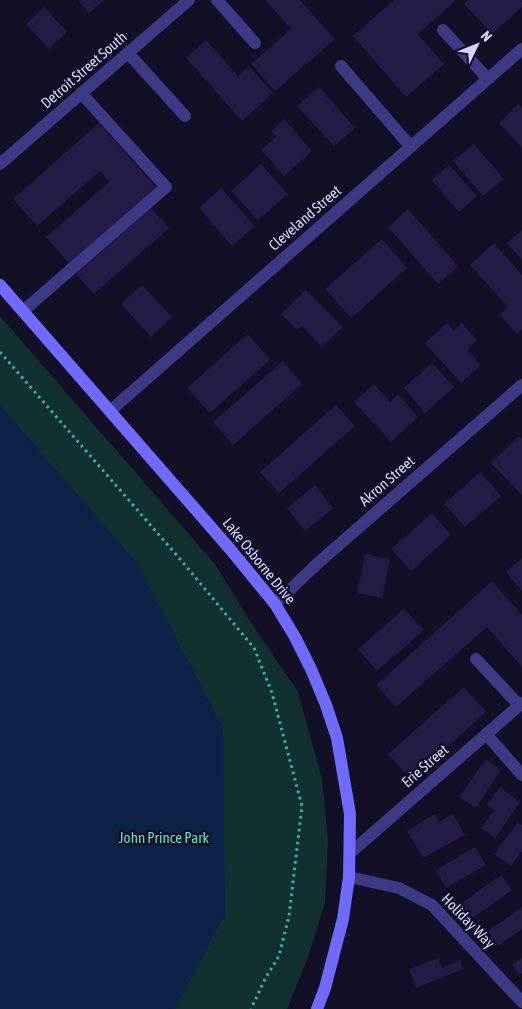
<svg xmlns="http://www.w3.org/2000/svg" width="522" height="1009" font-family="'Asap Condensed',sans-serif">
<rect width="100%" height="100%" fill="#130f26"/>
<path fill="#12302f" d="M0,316L215,564L248,618L298,692L322,779L328,840L325,903L309,954L287,1009H0Z"/>
<path fill="#0c2248" d="M0,405L137,563L223,728L225,914L175,1009H0Z"/>
<path fill="#241b47" d="M78,0H104L89,13Z
M265,0H300L335,39L275,91L251,64L291,29Z
M394,0H456L418,34L444,64L406,97L353,36Z
M468,0H522V7L492,34L464,4Z
M44,7L67,32L49,49L26,24Z
M206,40L238,76L249,66L273,93L242,121L186,58Z
M319,87L355,128L334,146L297,106Z
M518,104L522,108V148L499,123Z
M284,119L312,151L284,176L261,150L276,137L271,131Z
M99,123L157,189L70,265L46,237L109,182L100,171L37,226L13,199Z
M474,144L504,179L483,196L453,161Z
M261,164L288,194L258,220L231,191Z
M449,165L477,196L459,212L432,180Z
M221,188L255,226L232,246L199,208Z
M151,208L169,228L94,294L76,274Z
M408,209L458,266L438,284L388,227Z
M522,230V260L507,243Z
M382,239L407,268L351,318L325,289Z
M494,243L522,275V329L517,334L500,315L508,307L470,265Z
M142,285L172,317L151,337L121,304Z
M306,290L343,327L322,347L302,326L297,330L281,314Z
M447,323L454,331L462,323L477,340L467,350L481,365L461,383L425,343Z
M248,334L270,360L210,413L187,388Z
M283,361L302,384L233,445L213,422Z
M432,363L454,387L425,413L404,388Z
M374,384L390,402L398,394L418,417L391,442L354,402Z
M336,405L355,426L279,493L260,472Z
M519,436L522,439V495L491,463Z
M480,472L501,496L465,527L444,504Z
M315,485L333,508L305,531L287,508Z
M432,513L451,535L411,571L391,549Z
M365,554L390,559L382,598L357,593Z
M522,558V591L506,572Z
M492,581L522,615V667L487,627L396,707L376,685Z
M404,609L424,630L377,671L358,649Z
M464,687L486,712L411,779L388,754Z
M486,759L501,770L476,808L459,797Z
M500,787L520,802L495,838L481,828L494,810L487,805Z
M435,814L439,822L453,814L465,835L423,858L407,831Z
M518,822L522,825V851L511,866L494,854Z
M475,847L486,865L446,888L436,870Z
M501,875L512,890L471,919L460,904Z
M522,907V929L498,946L488,931Z
M438,958L442,968L460,960L463,969L416,988L409,969Z
M522,958V973L518,975L512,964Z"/>
<g fill="none" stroke-linecap="round" stroke-linejoin="round">
<path stroke="#2fb8b0" stroke-width="3" stroke-dasharray="2.5 4" stroke-linecap="butt" d="M0,352L180,559L254,648L272,693L302,806L289,916L279,956L265,979L251,1009"/>
<path stroke="#3d3a85" stroke-width="12" d="M217,0L255,43
M443,30L488,79
M128,53L185,116
M341,66L411,147
M23,311L166,187L81,93
M476,659L519,705"/>
<path stroke="#3d3a85" stroke-width="12" d="M0,164L189,0
M110,411L522,49
M275,604L318,563L522,385
M486,734L522,775
M350,853L522,703
M349,877L399,888L432,905L522,1002"/>
<path stroke="#6f6bff" stroke-width="12" d="M0,285L230,549L275,604L295,637L311,669L326,705L337,738L350,814L349,877L343,919L325,988L317,1009"/>
</g>
<g text-anchor="middle" stroke-width="5" stroke-linejoin="round" paint-order="stroke">
<g font-size="15" fill="#d9d4ff" stroke="#130f26">
<text transform="translate(84 70) rotate(-41)" y="5">Detroit Street South</text>
<text transform="translate(305 218) rotate(-41)" y="5">Cleveland Street</text>
<text transform="translate(387 481) rotate(-41)" y="5">Akron Street</text>
<text transform="translate(259 561) rotate(51)" y="5">Lake Osborne Drive</text>
<text transform="translate(425 766) rotate(-41)" y="5">Erie Street</text>
<text transform="translate(468 921) rotate(46)" y="5">Holiday Way</text>
</g>
<g font-size="15" fill="#5fe0c0" stroke="#130f26">
<text x="164" y="843">John Prince Park</text>
</g>
</g>
<g transform="translate(477 45) rotate(47)" stroke="#130f26" stroke-width="4" paint-order="stroke">
<path d="M0-4L9 19L0 12L-9 19Z" fill="#d9d4ff"/>
<text y="-8" font-size="14" font-weight="bold" text-anchor="middle" fill="#d9d4ff">N</text>
</g>
</svg>
